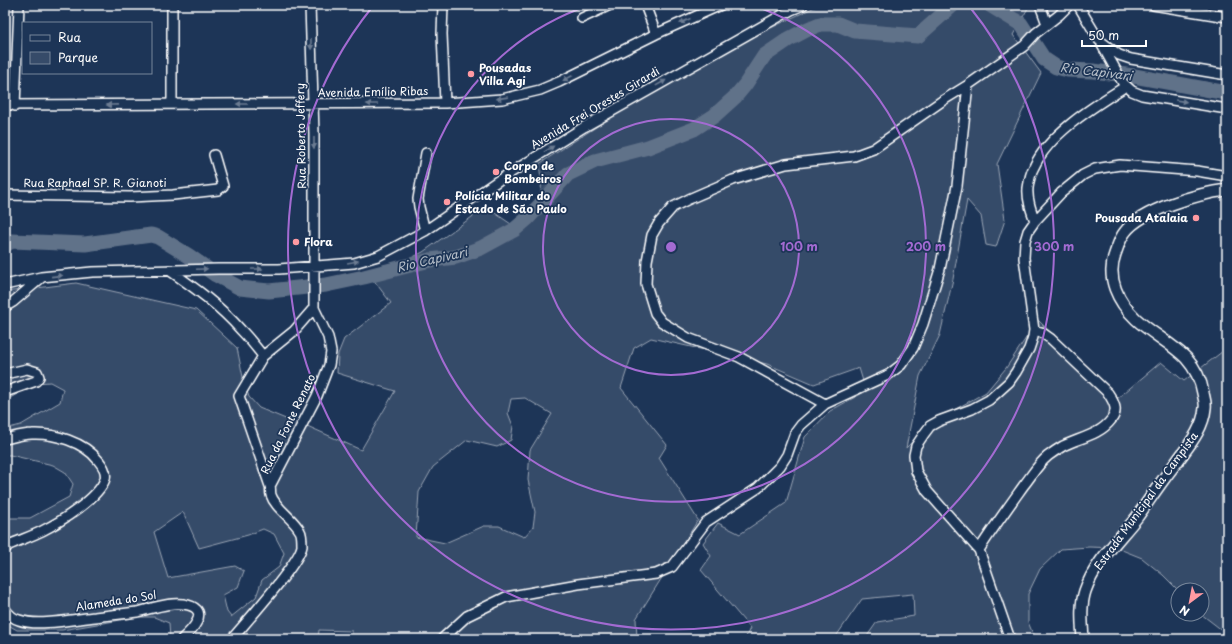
<svg xmlns="http://www.w3.org/2000/svg" width="1232" height="644" font-family="'Playpen Sans',sans-serif">
<rect width="100%" height="100%" fill="#1d3557"/>
<filter id="ink" filterUnits="userSpaceOnUse"><feTurbulence type="fractalNoise" baseFrequency=".025" numOctaves="2"/><feDisplacementMap in="SourceGraphic" scale="8" xChannelSelector="R" yChannelSelector="G"/><feConvolveMatrix kernelMatrix="1 2 1 2 8 2 1 2 1" color-interpolation-filters="sRGB"/></filter>
<g filter="url(#ink)">
<path fill="#364b69" stroke="#9aa5b4" fill-rule="evenodd" d="M819,5H1021L1028,8L1013,35L1041,73L997,164L1005,220L996,247L986,245L981,216L967,200L953,279L940,335L920,376L906,448L929,424L986,392L1006,368L1038,320L1118,398L1161,362L1184,381L1227,348V634L1201,614H1202V590H1178L1163,575L1142,558L1117,548L1089,547L1061,549L1040,569L1028,594V622L1035,639H865L877,622L914,616L913,594L862,599L837,635L836,639H745L750,628L701,570L711,556L703,543L718,523L740,534L786,503L805,437L830,411L866,391L859,368L814,384L767,364L651,338L634,348L621,388L667,445L659,458L698,520L636,619L637,639H352V631L319,630L318,639H170L169,623L154,617H138L62,630H17L5,623V518H30L69,497L73,484L65,472L53,465L10,455H5V429L21,425L60,402L63,389L50,382L36,383L5,401V292L76,283L196,310L237,348L244,382L249,397L259,408L293,422L305,425L361,450L395,391L337,373L338,354L344,339L391,303L372,278L423,252L486,207L511,224C522,218 536,209 540,196C543,189 540,172 539,164L687,68ZM525,398L552,414L530,450L528,480L535,512L533,527L524,537L499,526H484L445,543L416,537L419,492L433,467L467,440L497,447L511,440L513,426L508,413L511,399ZM183,512L199,548L248,535L263,529L274,534L284,553L279,567L262,580L256,597L231,617L227,612L223,595L238,587L244,571L235,566L168,578L154,532Z"/>
<g fill="none" stroke-linecap="round" stroke-linejoin="round">
<path stroke="#617289" stroke-width="15" d="M990,5L1021,24L1044,59L1056,67L1068,70L1093,71L1134,76L1227,93
M5,245L12,241L85,244L151,235L158,237L189,256L216,275L240,288L269,291L326,285L364,277L430,260L456,257L481,248L514,230L528,218L568,174L595,161L648,147L694,129L714,116L735,97L745,85L764,56L789,39L808,29L820,24H838L855,31L918,36L953,5"/>
<g stroke="#fff" stroke-width="12">
<path id="minor" d="M443,5L442,34L445,103
M645,5L656,34
M1040,5L1047,24
M1078,5L1099,40L1119,55L1131,59L1227,75
M1153,5L1227,17
M582,18L610,5
M1102,45L1123,83L1132,91L1142,95L1227,109
M172,104V5
M5,105L445,103L502,99L540,90L559,82L656,34L721,5
M15,106L19,5
M5,195L130,197L173,195L218,190L223,186L214,155
M1035,221C1031,210 1027,199 1028,188C1029,181 1031,172 1034,167C1049,133 1096,105 1126,86
M425,231L419,207L418,199L426,153
M169,270C195,288 220,306 241,330C249,338 256,347 263,356
M5,285L41,277L92,272L218,269H279L354,263L378,256L425,231L499,180L584,127L791,10L803,5
M5,307L13,302L41,278
M5,374L27,369L37,372L39,377L36,381L5,392
M825,404L739,357L688,338L662,322L655,313L646,284L647,261L652,235L659,223L673,207L689,199L733,180L786,164L854,156L873,149L942,101L968,85
M5,439C14,437 23,434 32,434C54,433 84,442 98,460C102,465 107,471 105,479C99,498 60,522 42,531C32,536 20,540 9,545L5,549
M270,486L239,396L263,356L294,331L314,308V134L310,5
M979,550C993,528 1009,506 1024,485C1032,475 1038,464 1048,456C1052,453 1058,449 1063,446C1079,438 1100,435 1111,420C1119,411 1114,402 1108,393L1051,339L1041,332L1034,330
M5,609C8,613 14,619 19,620C38,627 75,619 95,617C109,615 123,614 137,612C154,608 172,601 188,605C211,611 191,631 182,639
M232,639C246,622 299,564 302,546C302,542 302,534 300,531C293,518 275,508 271,495C270,492 271,488 270,486L317,396L329,365L331,352L328,337L314,308
M442,639L467,616L506,597L578,584L656,574L672,567L706,522L758,488L780,466L787,455L795,433L801,425L825,404L888,375L901,365L913,348L923,324L940,269L957,186L968,85L1024,46L1036,33L1059,15L1069,5
M1010,639L979,550L927,491L916,471L914,455L916,446L924,434L930,426L939,421L972,409L989,400L1009,382L1016,372L1029,349L1033,337L1034,330L1024,258L1025,241L1028,231L1035,221L1061,193L1083,175L1095,169L1120,165L1197,171L1227,176"/>
</g>
<g stroke="#fff" stroke-width="14">
<path id="major" d="M1083,639C1082,623 1080,606 1085,591C1095,562 1118,541 1137,517C1150,499 1162,480 1176,463C1188,446 1203,430 1205,408C1206,403 1204,398 1203,393C1201,380 1195,368 1186,358C1171,343 1151,333 1136,319C1118,302 1106,278 1115,254C1118,246 1120,238 1125,232C1141,210 1200,193 1227,190"/>
</g>
<use href="#minor" stroke="#1d3557" stroke-width="9"/>
<use href="#major" stroke="#1d3557" stroke-width="11"/>
</g>
<defs><path id="oneway-solid" d="M-6-.8H1V-3.2L6.5 0L1 3.2V.8H-6Z"/></defs>
<g fill="#6c7c92">
<use href="#oneway-solid" transform="translate(685 21) rotate(156)"/>
<use href="#oneway-solid" transform="translate(311 44) rotate(89)"/>
<use href="#oneway-solid" transform="translate(568 78) rotate(153)"/>
<use href="#oneway-solid" transform="translate(661 83) rotate(-29)"/>
<use href="#oneway-solid" transform="translate(502 98) rotate(172)"/>
<use href="#oneway-solid" transform="translate(1181 101) rotate(9)"/>
<use href="#oneway-solid" transform="translate(242 104) rotate(-180)"/>
<use href="#oneway-solid" transform="translate(372 104) rotate(180)"/>
<use href="#oneway-solid" transform="translate(112 105) rotate(179)"/>
<use href="#oneway-solid" transform="translate(314 143) rotate(90)"/>
<use href="#oneway-solid" transform="translate(549 149) rotate(-32)"/>
<use href="#oneway-solid" transform="translate(353 262) rotate(-10)"/>
<use href="#oneway-solid" transform="translate(202 269) rotate(-2)"/>
<use href="#oneway-solid" transform="translate(257 269)"/>
<use href="#oneway-solid" transform="translate(57 276) rotate(-6)"/>
</g>
</g>
<g fill="none" stroke="#a36bd2" stroke-width="2">
<circle cx="671" cy="247" r="128"/>
<path d="M752 5A255 255 0 1 1 590 5"/>
<path d="M969 6A383 383 0 1 1 373 6"/>
</g>
<g fill="#ff9aa2" stroke="#1d3557" stroke-width="1.5">
<circle cx="471" cy="74" r="4"/>
<circle cx="496" cy="172" r="4"/>
<circle cx="447" cy="202" r="4"/>
<circle cx="1196" cy="218" r="4"/>
<circle cx="296" cy="242" r="4"/>
</g>
<g text-anchor="middle" stroke-width="3.5" stroke-linejoin="round" paint-order="stroke">
<g font-size="11" font-weight="bold" fill="#fff" stroke="#1d3557" text-anchor="start">
<text x="479" y="72">Pousadas<tspan x="479" dy="13">Villa Agi</tspan></text>
<text x="504" y="170">Corpo de<tspan x="504" dy="13">Bombeiros</tspan></text>
<text x="455" y="200">Polícia Militar do<tspan x="455" dy="13">Estado de São Paulo</tspan></text>
<text x="1188" y="222" text-anchor="end">Pousada Atalaia</text>
<text x="304" y="246">Flora</text>
</g>
<g font-size="11" fill="#fff" stroke="#1d3557">
<text transform="translate(373 92) rotate(-1)" y="4">Avenida Emílio Ribas</text>
<text transform="translate(595 108) rotate(-31)" y="4">Avenida Frei Orestes Girardi</text>
<text transform="translate(301 136) rotate(-91)" y="4">Rua Roberto Jeffery</text>
<text x="95" y="187">Rua Raphael SP. R. Gianoti</text>
<text transform="translate(288 424) rotate(-64)" y="4">Rua da Fonte Renato</text>
<text transform="translate(1146 501) rotate(-54)" y="4">Estrada Municipal da Campista</text>
<text transform="translate(116 601) rotate(-9)" y="4">Alameda do Sol</text>
</g>
<g font-size="12" font-style="italic" fill="#b8c0ca" stroke="#1d3557">
<text transform="translate(1096 72) rotate(7)" y="4">Rio Capivari</text>
<text transform="translate(432 260) rotate(-13)" y="4">Rio Capivari</text>
</g>
</g>
<circle cx="671" cy="247" r="6" fill="#a36bd2" stroke="#1d3557" stroke-width="2"/>
<g font-size="12" text-anchor="middle" font-weight="bold" fill="#a36bd2" stroke="#1d3557" stroke-width="3.5" stroke-linejoin="round" paint-order="stroke">
<text x="799" y="251">100 m</text>
<text x="926" y="251">200 m</text>
<text x="1054" y="251">300 m</text>
</g>
<rect width="1232" height="644" fill="none" stroke="#1d3557" stroke-width="20"/>
<rect x="10" y="10" width="1212" height="624" fill="none" stroke="#fff" stroke-width="1.5" filter="url(#ink)"/>
<rect x="22" y="22" width="130" height="52" fill="#1d3557" stroke="#77869a"/>
<rect x="30" y="35" width="20" height="6" fill="#1d3557" stroke="#77869a"/>
<text x="58" y="42" font-size="12" fill="#ffffff">Rua</text>
<rect x="30" y="52" width="20" height="12" fill="#364b69" stroke="#77869a"/>
<text x="58" y="62" font-size="12" fill="#ffffff">Parque</text>
<g transform="translate(1190 602) rotate(212)"><circle r="19" fill="#1d3557" stroke="#77869a"/>
<path d="M0-3L7 15L0 10L-7 15Z" fill="#ff9aa2"/>
<text y="-6" font-size="11" font-weight="bold" text-anchor="middle" fill="#ffffff">N</text>
</g>
<path d="M1082 40v6h64v-6" fill="none" stroke="#ffffff" stroke-width="2"/>
<text x="1088" y="40" font-size="12" fill="#ffffff" stroke="#1d3557" stroke-width="3" paint-order="stroke">50 m</text>
</svg>
